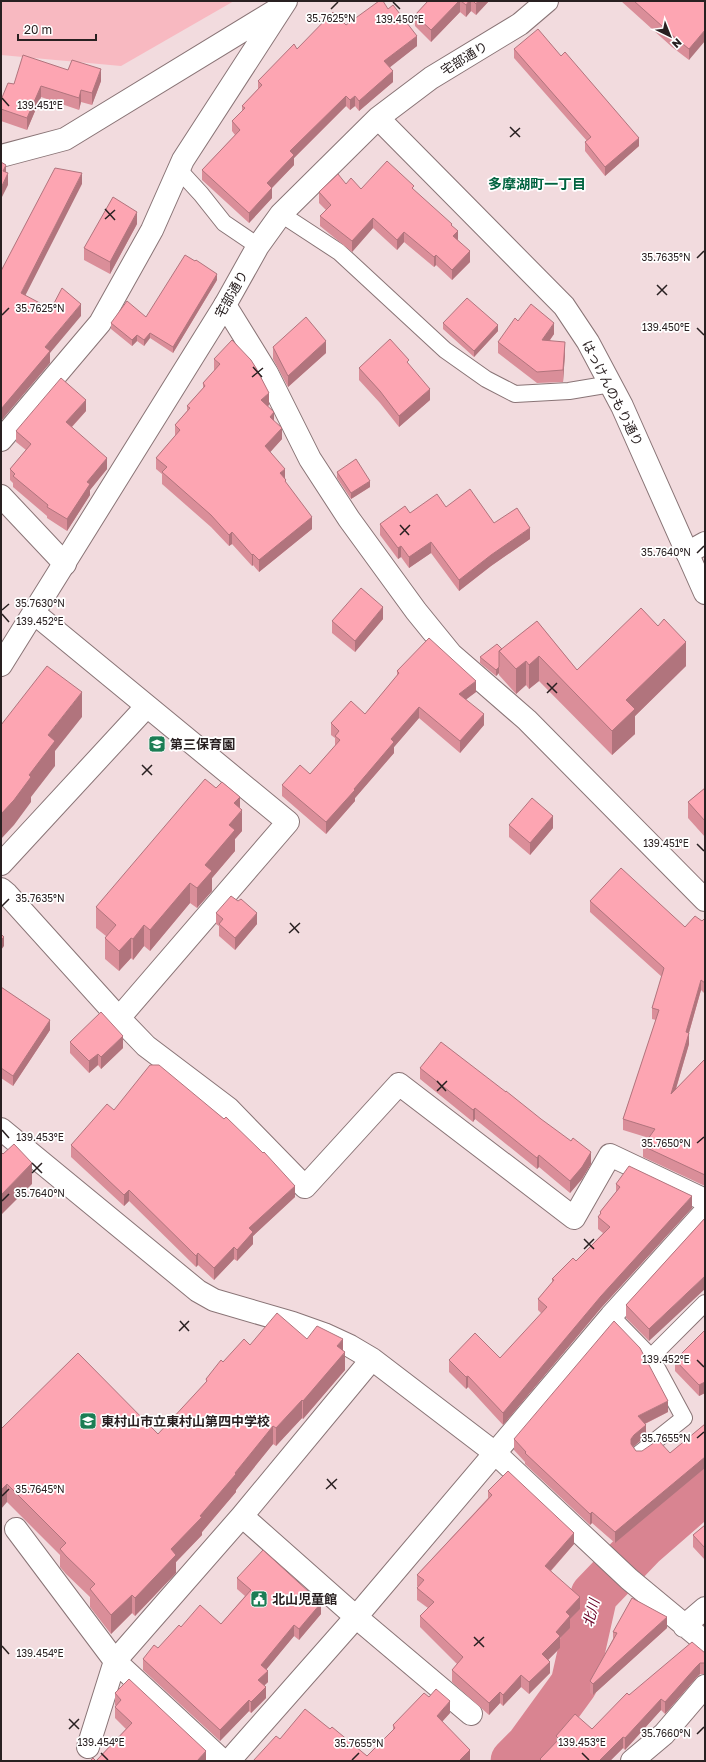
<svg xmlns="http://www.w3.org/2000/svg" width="706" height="1762" font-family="'Golos Text','Noto Sans JP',sans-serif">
<rect width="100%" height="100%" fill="#f2dbde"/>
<path fill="#f8b9c1" d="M1,1H234L121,66L1,55Z"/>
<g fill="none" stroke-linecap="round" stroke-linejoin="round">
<path stroke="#d98491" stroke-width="47" d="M514,1761L529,1746L574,1684L594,1595L643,1544L705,1490"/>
<g stroke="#897476" stroke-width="18">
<path id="service" d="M179,170L201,194L224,223L258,246
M281,214L339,252L445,350L486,379L515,394L569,391L611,384
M611,1316L651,1357
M640,1453L684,1418L651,1357L705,1303"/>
</g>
<g stroke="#897476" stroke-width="24">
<path id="minor" d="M1,156L65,139L278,9
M225,305L267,373L310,459L349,519L416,611L451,654L527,720L705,900
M1,440L100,323L152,230L183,160L286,1
M1,496L65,564
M687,553L705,543
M1,864L147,706
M1,889L7,894L119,1018L288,822L34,613
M119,1018L146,1046L228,1108L305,1187L399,1084L574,1218L610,1155L705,1200
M1,1129L198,1291L214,1300L293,1323L324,1334L350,1346L372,1359L495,1453L629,1579L705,1642
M242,1516L372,1359
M16,1529L115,1661L223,1761
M684,1626L705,1608
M88,1747L115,1661L242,1516L356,1617L471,1714
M229,1761L356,1617L611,1316L705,1212
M632,1761L664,1734L705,1686"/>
</g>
<g stroke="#897476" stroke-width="24">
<path id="tertiary" d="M378,118L564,306L588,342L622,406L705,593
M1,665L225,305L258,246L281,214L378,118L431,78L520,24L547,1"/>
</g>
<use href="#service" stroke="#fff" stroke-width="16"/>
<use href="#minor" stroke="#fff" stroke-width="22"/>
<use href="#tertiary" stroke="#fff" stroke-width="22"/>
</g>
<path fill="#da8e99" d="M428,1H489L476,15L471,11L466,17L460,12L431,42L415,26V15Z
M621,1H705L689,60L672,47Z
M346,25L417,46L389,67L393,82L359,111L355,106L350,110L346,106L294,158V165L272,188V198L249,223L202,180V170L235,135L232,131V121L242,111V106L258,89V81L297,49Z
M514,49L639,146L605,176L585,151V142L587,141L514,58Z
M101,81L92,105L81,102L79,110L41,97L27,130L1,121V100L14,84Z
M346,184L361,189L414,190L452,226L458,240L470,262L452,280L436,265L434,267L404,242L397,250L373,228L352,252L320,226V216L326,210L319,203V192Z
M137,224L110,274L84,260V248Z
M217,280L173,353L150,338L144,346L137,341L132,346L111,329V323L146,317Z
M518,321L554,334L550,340L565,353L563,382L537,383L498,353V342Z
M443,323L498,331L474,357L443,329Z
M273,347L326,353L288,387L273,359Z
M214,359L269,405L268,406L282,439L270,452L285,478L286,483L312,529L259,572L253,565L252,566L232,544L229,546L211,527L162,484V474L156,469V458L175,436V425L187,411V406L203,388V383L214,371Z
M359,368L430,400L399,427L380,403L359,380Z
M86,411L72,427L107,469L90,490V495L67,531L47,518V516L13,487V483L10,480V469L26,450L16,442V431Z
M337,472L370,487L351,499L337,478Z
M446,507L494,523L530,539L491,566L459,591L431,553L409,568L401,557L398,559L380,535V524L410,513Z
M383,619L355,652L332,633V621Z
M537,621L577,670L686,666L635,716V734L612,755L539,681L529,689L526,685L516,694L499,675V673L496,676L480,663V657L502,649Z
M397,671L476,692L466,699L484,725L460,753L419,718L394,747V753L355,798V801L326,834L282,796V785L310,774L335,746V738L331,735V723L365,714L397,676Z
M705,788V837L688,818V802Z
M240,808L242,831L235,839V851L212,878V891L197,908L190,903L150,951L144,946L133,960L131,958L119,971L105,959V938L106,936L96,928V907Z
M509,825L553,828L530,855L509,837Z
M590,901L685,927L702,921L705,918V994L701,990L689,1033V1044L676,1089L705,1059V1186L643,1157V1146L649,1138L623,1130V1119L656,1020L652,1019V1008L662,977L590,912Z
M216,913L257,924L235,950L219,936V926L216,924Z
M1,987L50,1030L13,1086L1,1078Z
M70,1042L123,1048L101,1069L98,1065L89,1073L70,1053Z
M420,1068L591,1164L582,1179L570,1193L539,1167L537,1169L475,1119L473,1122L420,1079Z
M114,1110L295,1197L253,1236V1244L237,1261L234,1259L214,1280L198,1265L196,1267L129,1201L124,1206L71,1157V1145Z
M616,1184L692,1208L601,1308L503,1425L468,1387L466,1389L449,1372V1360L500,1358L542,1314L538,1310V1299L552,1283V1279L576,1261L603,1233L598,1229V1217L600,1214V1212L616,1192Z
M705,1218L649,1341L626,1318V1305Z
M705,1330V1393L699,1396L675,1371V1360Z
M307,1339L343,1350L345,1370L303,1419L302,1418L276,1446L273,1444L236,1490V1492L202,1532V1535L176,1562V1573L135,1616L132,1613L111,1634L90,1607V1597L66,1574L60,1567V1555L7,1502L1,1429L158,1434L206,1383V1379L223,1362L250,1345Z
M668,1412L645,1424L646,1436L633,1447L636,1451L670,1453L705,1424V1468L615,1543L592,1523L590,1525L525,1464V1462L514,1450V1439Z
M488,1491L574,1544L551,1571L580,1609L570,1619V1628L560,1638V1648L548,1660L550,1673L529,1694L521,1687L503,1706L500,1703L489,1715L452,1682V1670L457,1664L420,1627V1616L428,1608L417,1600V1588L418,1587L417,1586V1575L488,1498Z
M705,1525V1560L693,1547V1535Z
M237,1578L321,1614L299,1640L294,1636L266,1669L268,1682L264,1686L266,1698L251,1713L249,1711L220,1741L143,1670V1659L158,1648L181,1627L221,1624L245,1596L237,1589Z
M667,1628L593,1695L590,1693V1681L613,1639V1632Z
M705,1653V1674H700L696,1678L665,1714L661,1710L625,1750L623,1748L610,1761H540V1759L556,1742V1736L592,1729L629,1695Z
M115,1693L206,1761H90H96L126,1729L115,1718V1707L116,1706L115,1705Z
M429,1697L450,1713L442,1722L470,1761H253L280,1739L330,1729L367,1756L393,1730V1725Z"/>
<path fill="#b1747d" d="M459,1H460V12L431,42V30Z
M469,1H471V11L466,17V5Z
M478,1H489L476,15V4Z
M705,30V41L689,60V49Z
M417,36V46L384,72V61Z
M101,69V81L92,105V93Z
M393,71V82L359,111V101Z
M41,86V97L27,130V118Z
M81,90V102L79,110V98Z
M346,96V106L294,158V165L267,193V183L290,151Z
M355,96V106L350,110V100Z
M639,138V146L605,176V167Z
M6,165V176L3,171Z
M8,173V185L1,199V188Z
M82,173V184L21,304V293Z
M272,188V198L249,223V213Z
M137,212V224L110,274V262Z
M373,218V228L352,252V241Z
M458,231V241L453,236Z
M404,232V242L397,250V240Z
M470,251V262L452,280V270Z
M436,255V265L434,267V257Z
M217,274V280L173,353V347Z
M81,304V316L50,353V363L1,421V409L45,347Z
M554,323V334L542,351V340Z
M498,325V331L474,357V351Z
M150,333V338L144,346V340Z
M137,335V341L132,346V340Z
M326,341V353L288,387V376Z
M565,342V353L563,382V370Z
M430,389V400L399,427V416Z
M269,393V405L261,411V400Z
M86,400V411L66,433V422Z
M274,412V424L270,417Z
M282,428V439L265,458V446Z
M107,458V469L90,490V495L67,531V519L87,482Z
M285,469V481L280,473Z
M370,481V487L351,499V493Z
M312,517V529L259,572V560Z
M530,528V539L491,566L459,591V580L491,555Z
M232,532V544L229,546V535Z
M431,542V553L409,568V557Z
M401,546V557L398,559V548Z
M253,554V565L252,566V555Z
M383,607V619L355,652V641Z
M686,642V666L635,716V734L612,755V731L626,700Z
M539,656V681L529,689V665Z
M526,661V685L516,694V669Z
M499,667V673L496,676V670Z
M476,681V692L459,705V694Z
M82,692V717L55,751V766L31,797V802L14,825L1,839V814L29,775L48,735Z
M419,707V718L394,747V753L355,798V801L326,834V822L354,789L391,739Z
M484,714V725L460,753V741Z
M240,797V813L242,810V831L235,839V851L212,878V891L197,908V888L205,865L229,825L234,803Z
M553,816V828L530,855V843Z
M190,883V903L150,951V930Z
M257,913V924L235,950V938Z
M144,925V946L133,960V939Z
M4,937V946L1,950V940Z
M131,938V958L119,971V951Z
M701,980V990L686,1043V1032Z
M50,1020V1030L13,1086V1076Z
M689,1033V1044L671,1105V1094Z
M123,1036V1048L101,1069V1057Z
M98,1054V1065L89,1073V1061Z
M475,1108V1119L473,1122V1110Z
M591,1152V1164L582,1179L570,1193V1181Z
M539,1155V1167L537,1169V1158Z
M32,1163V1184L1,1215V1195Z
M295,1186V1197L253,1236V1244L237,1261V1250L249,1228Z
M129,1190V1201L124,1206V1195Z
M692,1196V1208L601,1308L503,1425V1413L601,1296Z
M234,1247V1259L214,1280V1268Z
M198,1253V1265L196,1267V1256Z
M705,1276V1289L649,1341V1329Z
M343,1339V1355L345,1352V1370L303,1419V1401L337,1346Z
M468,1376V1387L466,1389V1377Z
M705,1382V1393L699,1396V1385Z
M302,1400V1418L276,1446V1428Z
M668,1401V1412L638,1427V1416Z
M646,1425V1436L634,1446L631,1450V1455V1439L634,1435Z
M273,1426V1444L236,1490V1492L202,1532V1535L176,1562V1573L135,1616V1598L171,1549L235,1473Z
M705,1457V1468L615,1543V1532Z
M7,1484V1502L1,1509V1490Z
M592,1512V1523L590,1525V1514Z
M574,1533V1544L545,1577V1566Z
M132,1595V1613L111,1634V1615Z
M580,1597V1609L570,1619V1628L560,1638V1648L542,1666V1654L556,1632L566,1612Z
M321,1603V1614L299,1640V1629Z
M667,1617V1628L593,1695V1684Z
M294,1625V1636L261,1676V1665Z
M550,1662V1673L529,1694V1682Z
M700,1663V1674L696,1678L665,1714V1702L696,1667Z
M268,1671V1682L258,1691V1680Z
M521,1675V1687L503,1706V1695Z
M266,1687V1698L251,1713V1702Z
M500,1692V1703L489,1715V1703Z
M661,1699V1710L625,1750V1738Z
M249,1700V1711L220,1741V1730Z
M450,1701V1713L437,1727V1716Z
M623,1737V1748L610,1761H599Z
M470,1750V1761H459Z
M206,1751V1761H197Z"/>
<path fill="#fda5b2" stroke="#b1747d" d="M379,1H383L388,9L393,5L417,36L384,61L393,71L359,101L355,96L350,100L346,96L290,151L294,155L267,183L272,188L249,213L202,170L240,130L232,121L245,108L242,106L262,85L258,81L294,44L297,49L333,12L346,25Z
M428,1H459L431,30L415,15Z
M461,1H469L466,5Z
M473,1H478L476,4Z
M634,1H705V30L689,49L672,35Z
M538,29L561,56L565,52L639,138L605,167L585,142L591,137L514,49Z
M23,55L68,70L72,60L101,69L92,93L81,90L79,98L41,86L27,118L1,109V100L8,83L14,84Z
M387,161L414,186L412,188L452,224L451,225L458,231L453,236L470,251L452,270L436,255L434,257L404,232L397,240L373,218L352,241L320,216L331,205L319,192L338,174L346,184L351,178L361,189Z
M1,162L6,165L3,171L8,173L1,188Z
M55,168L82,173L21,293L51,309L62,288L81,304L45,347L50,351L1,409V271Z
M113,197L137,212L110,262L84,248Z
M185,255L195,261L196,260L217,274L173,347L150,333L144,340L137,335L132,340L111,323L127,301L146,317Z
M467,298L498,325L474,351L443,323Z
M531,304L554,323L542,340L565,342L563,370L537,372L498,342L515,318L518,321Z
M306,317L326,341L288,376L273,347Z
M390,339L409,360L407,362L430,389L399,416L380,391L359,368Z
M232,340L251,360L256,368L269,393L261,400L274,412L270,417L282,428L265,446L285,469L280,473L286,480L285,481L312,517L259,560L253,554L252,555L232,532L229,535L211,515L162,472L167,467L156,458L180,430L175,425L190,408L187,406L205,386L203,383L220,364L214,359Z
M61,378L86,400L66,422L107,458L87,482L90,484L67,519L47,507L48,505L13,476L15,474L10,469L31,444L16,431Z
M356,459L370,481L351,493L337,472Z
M470,489L494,523L517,508L530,528L491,555L459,580L431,542L409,557L401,546L398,548L380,524L405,506L410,513L437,494L446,507Z
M361,588L383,607L355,641L332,621Z
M641,608L658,626L664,619L686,642L626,700L635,709L612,731L539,656L529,665L526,661L516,669L499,651L537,621L577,670Z
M429,638L476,681L459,694L484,714L460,741L419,707L391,739L394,742L354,789L355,790L326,822L282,785L300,765L310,774L340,740L335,736L339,731L331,723L351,701L365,714L399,673L397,671Z
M497,644L502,649L499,651V667L496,670L480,657Z
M47,666L82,692L48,735L55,741L29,775L31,777L14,800L1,814V725Z
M205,779L216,788L222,782L240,797L234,803L242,810L229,825L235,830L205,865L212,871L197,888L190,883L150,930L144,925L133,939L131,938L119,951L105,938L116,925L96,907Z
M705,788V821L688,802Z
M532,798L553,816L530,843L509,825Z
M621,868L685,927L695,916L702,921L705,918V983L701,980L686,1032L689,1033L671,1094L705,1059V1175L643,1146L655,1129L623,1119L659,1010L652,1008L664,968L590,901Z
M231,896L238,901L241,899L257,913L235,938L219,924L223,919L216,913Z
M1,934L4,937L1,940Z
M1,987L50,1020L13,1076L1,1068Z
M101,1012L123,1036L101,1057L98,1054L89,1061L70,1042Z
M441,1042L506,1092V1091L541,1119L571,1141L573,1138L591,1152L582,1167L570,1181L539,1155L537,1158L475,1108L473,1110L420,1068Z
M150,1065H159L224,1119L226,1117L263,1153L264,1152L295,1186L249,1228L253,1232L237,1250L234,1247L214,1268L198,1253L196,1256L129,1190L124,1195L71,1145L107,1104L114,1110Z
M14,1144L32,1163L1,1195V1152L3,1154Z
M629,1166L692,1196L601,1296L503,1413L468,1376L466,1377L449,1360L475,1333L500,1358L547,1307L538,1299L554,1280L552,1279L573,1258L576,1261L610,1227L598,1217L601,1213L600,1212L620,1187L616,1184Z
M705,1218V1276L649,1329L626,1305Z
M277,1313L307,1339L317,1326L343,1339L337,1346L345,1352L303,1401L302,1400L276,1428L273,1426L235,1473L236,1474L200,1516L202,1517L171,1549L176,1555L135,1598L132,1595L111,1615L90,1589L95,1584L66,1556L60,1549L66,1543L7,1484L1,1490V1429L78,1353L158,1434L207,1381L206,1379L221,1360L223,1362L244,1339L250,1345Z
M614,1321L640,1348L668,1401L638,1416L646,1425L634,1435L631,1439V1444L636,1451H642L658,1440L670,1453L705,1424V1457L615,1532L592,1512L590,1514L525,1453L526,1452L514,1439Z
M705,1330V1382L699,1385L675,1360Z
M508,1471L574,1533L545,1566L580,1597L566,1612L570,1616L556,1632L560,1636L542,1654L550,1662L529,1682L521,1675L503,1695L500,1692L489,1703L452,1670L463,1657L420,1616L434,1602L417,1588L424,1580L417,1575L492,1495L488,1491Z
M705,1525V1548L693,1535Z
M263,1550L321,1603L299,1629L294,1625L261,1665L268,1671L258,1680L266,1687L251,1702L249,1700L220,1730L143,1659L154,1645L158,1648L179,1625L181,1627L200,1605L221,1624L251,1590L237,1578Z
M632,1598L667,1617L593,1684L590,1681L617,1633L613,1632Z
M692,1642L705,1653V1663H700L696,1667L665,1702L661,1699L625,1738L623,1737L599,1761H542L540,1759L559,1739L556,1736L575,1714L592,1729L627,1693L629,1695Z
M129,1679L206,1751L197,1761H90L93,1758L96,1761L132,1723L115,1707L121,1700L115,1693Z
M436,1689L450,1701L437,1716L470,1750L459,1761H253L276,1736L280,1739L305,1709L330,1729L332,1727L367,1756L395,1728L393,1725L424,1693L429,1697Z"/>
<path fill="none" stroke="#292021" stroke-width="1.5" d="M393,2L400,9M331,9L338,2M2,98L9,106M510,127L520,137M510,137L520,128M105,209L115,220M105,219L115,210M697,258L704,251M657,285L667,295M657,295L667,285M2,315L9,308M697,328L704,335M253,367L262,377M252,377L263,368M400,525L409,535M400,535L410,525M697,553L704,546M2,610L9,604M2,614L9,622M547,683L557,693M547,693L557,683M142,765L152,775M142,775L152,765M697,844L704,851M2,906L9,899M290,923L299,933M289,933L300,923M437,1081L446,1091M437,1091L447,1081M2,1130L9,1138M697,1143L704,1137M32,1163L42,1173M32,1173L42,1163M2,1201L9,1194M584,1239L594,1249M584,1249L594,1239M180,1321L189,1331M179,1331L189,1321M697,1360L704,1367M697,1438L704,1432M327,1479L336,1489M326,1489L337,1479M2,1496L9,1489M474,1637L484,1647M2,1646L9,1654M474,1646L484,1637M69,1719L79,1729M69,1729L79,1719M697,1734L704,1727M101,1753L108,1760M582,1753L589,1760M352,1760L359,1753"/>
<defs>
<g id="school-square" transform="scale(0.9)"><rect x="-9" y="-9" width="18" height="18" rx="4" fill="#1c7d54" stroke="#fff"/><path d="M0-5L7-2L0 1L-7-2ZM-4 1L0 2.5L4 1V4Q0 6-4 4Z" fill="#fff"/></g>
<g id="civic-square" transform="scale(0.9)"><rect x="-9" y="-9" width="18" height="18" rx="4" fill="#1c7d54" stroke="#fff"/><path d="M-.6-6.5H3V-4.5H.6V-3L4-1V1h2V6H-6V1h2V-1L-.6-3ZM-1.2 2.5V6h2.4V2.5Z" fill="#fff"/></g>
</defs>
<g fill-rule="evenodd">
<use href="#school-square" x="157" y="744"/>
<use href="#school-square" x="88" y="1421"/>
<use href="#civic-square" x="259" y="1599"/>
</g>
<g text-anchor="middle" stroke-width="3.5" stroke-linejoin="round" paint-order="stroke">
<g font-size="13" fill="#292021" stroke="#fff">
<text transform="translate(464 58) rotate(-31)" y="5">宅部通り</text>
<text transform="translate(231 294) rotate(-60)" y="5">宅部通り</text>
<text transform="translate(613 393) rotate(63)" y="5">はっけんのもり通り</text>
</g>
<g font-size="13" font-weight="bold" fill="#292021" stroke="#fff" text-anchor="start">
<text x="170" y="749">第三保育園</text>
<text x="101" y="1426">東村山市立東村山第四中学校</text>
<text x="272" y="1604">北山児童館</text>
</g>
<g font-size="14" font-weight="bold" fill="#00633f" stroke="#fff">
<text x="537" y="189">多摩湖町一丁目</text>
</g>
<g font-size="14" font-style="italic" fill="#690025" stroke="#fff">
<text transform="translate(591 1613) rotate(-75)" y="5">北川</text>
</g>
</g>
<g font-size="10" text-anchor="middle" fill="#292021" stroke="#fff" stroke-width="3.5" stroke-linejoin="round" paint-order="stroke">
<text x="331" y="22">35.7625°N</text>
<text x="400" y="23">139.450°E</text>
<text x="40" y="109">139.451°E</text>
<text x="666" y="261">35.7635°N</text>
<text x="40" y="312">35.7625°N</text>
<text x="666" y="331">139.450°E</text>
<text x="666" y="556">35.7640°N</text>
<text x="40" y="607">35.7630°N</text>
<text x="40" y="625">139.452°E</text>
<text x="666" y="847">139.451°E</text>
<text x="40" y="902">35.7635°N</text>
<text x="40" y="1141">139.453°E</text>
<text x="666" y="1147">35.7650°N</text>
<text x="40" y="1197">35.7640°N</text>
<text x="666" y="1363">139.452°E</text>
<text x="666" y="1442">35.7655°N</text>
<text x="40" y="1493">35.7645°N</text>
<text x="40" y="1657">139.454°E</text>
<text x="666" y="1737">35.7660°N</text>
<text x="101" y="1746">139.454°E</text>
<text x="582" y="1746">139.453°E</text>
<text x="359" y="1747">35.7655°N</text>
</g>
<rect width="706" height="1762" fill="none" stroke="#292021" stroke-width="4"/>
<g transform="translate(670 36) rotate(137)" stroke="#ffffff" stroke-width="3" paint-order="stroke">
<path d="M0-3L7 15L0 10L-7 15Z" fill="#292021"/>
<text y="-6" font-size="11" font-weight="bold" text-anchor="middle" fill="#292021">N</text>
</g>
<path d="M18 34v6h78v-6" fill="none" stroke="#292021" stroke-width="2"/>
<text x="24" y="34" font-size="12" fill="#292021" stroke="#ffffff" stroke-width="3" paint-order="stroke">20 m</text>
</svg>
